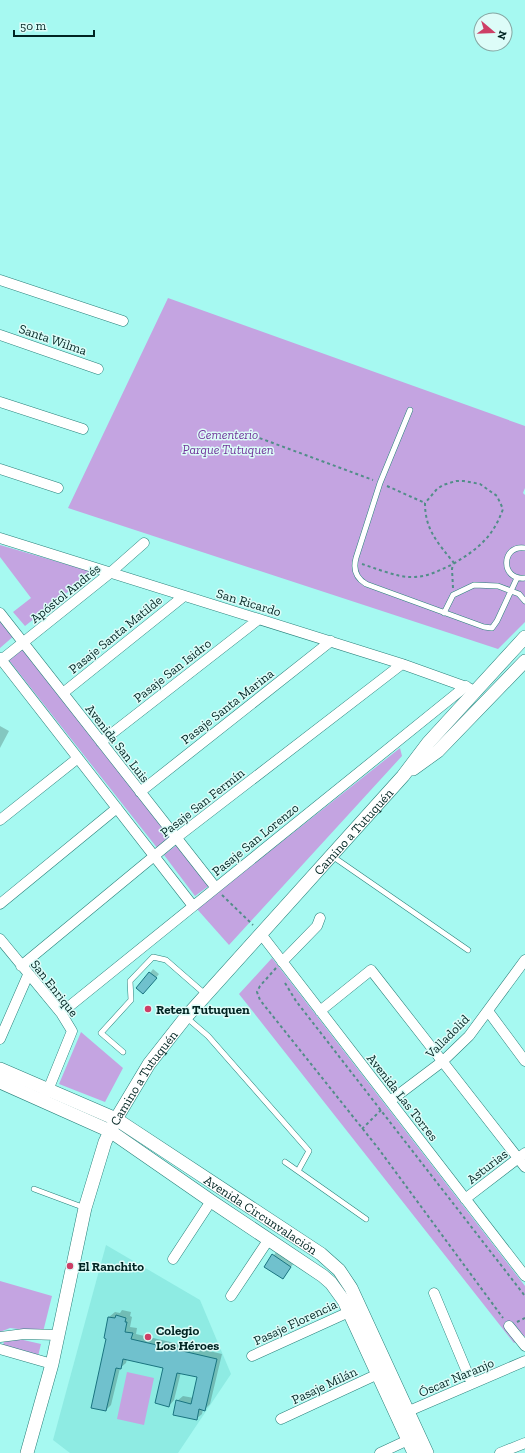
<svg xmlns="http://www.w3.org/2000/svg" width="525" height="1453" font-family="'Zilla Slab',serif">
<rect width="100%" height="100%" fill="#a6f9f1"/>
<path fill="#8eebe3" d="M106,1245L200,1300L231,1374L178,1453H70L53,1440Z"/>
<path fill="#c4a4e1" d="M168,298L525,426V488L523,493L525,495V622L498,649L68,508Z
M0,545L93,572L25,626L13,612L31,598L0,557Z
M0,616L15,635L0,648Z
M24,648L171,839L158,849L8,659Z
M400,748L402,756L229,945L197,909Z
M178,844L210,885L195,896L164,855Z
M272,958L525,1286V1336L514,1343L239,994Z
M81,1032L123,1068L105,1102L59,1084Z
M0,1281L52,1296L43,1332L10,1328L0,1332Z
M19,1339L41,1344L38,1356L3,1346L4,1341Z
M127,1372L154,1378L144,1425L117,1419Z"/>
<path fill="#0003" d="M0,726L9,731L0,748Z
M153,969L159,974L146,990L150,973Z
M277,1251L294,1263L283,1278L265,1267Z
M122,1310L131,1312L130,1316L132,1317L130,1327L137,1328L136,1334L222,1354L210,1404L205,1409H203L202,1414L196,1419L177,1401L183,1396L194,1398L198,1377L181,1372L174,1400L169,1406L165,1368L127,1359L126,1363L120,1368L111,1405L106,1410L108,1338L109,1317L115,1312L120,1313Z"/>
<path fill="#70c1cd" stroke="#1a7480" d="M149,972L157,978L143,994L136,988Z
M272,1254L291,1267L283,1279L264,1267Z
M116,1315L126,1318L125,1322H127L125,1332L133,1333L131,1339L217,1359L205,1411L199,1409L197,1420L173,1415L176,1400L191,1404L197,1377L177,1373L169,1407L155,1403L163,1368L123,1359L121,1369L116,1368L106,1411L91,1408L106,1339L104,1338L108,1317L115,1318Z"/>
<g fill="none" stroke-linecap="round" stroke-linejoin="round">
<g stroke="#29807a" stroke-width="6">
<path id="service" d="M410,410L380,483L356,558C353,569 356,578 366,584L484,627L492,628L497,621L517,578
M525,548C501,544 500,581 525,578
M444,613L453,595L474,585L498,586L519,594L525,601
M332,856L468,950
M186,1017L208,1036L309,1151L298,1171
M123,1052L101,1033L131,1000L130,981L153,957L166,960L205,994
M285,1162L366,1219
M34,1189L85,1208"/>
</g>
<g stroke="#29807a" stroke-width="11">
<path id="minor" d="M0,280L123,321
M0,335L98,369
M0,402L83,429
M0,469L58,488
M0,538L402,664L469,688
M0,613L216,888
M0,658L193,906
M0,661L110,573L144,543
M63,693L184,596
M101,742L259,619
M140,792L331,641
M0,820L78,758
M0,904L117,808
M261,934L525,1276
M0,939L61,1013L72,1031L46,1095
M282,962L317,926L320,918
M21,966L176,838L402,664
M320,1011L371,970L525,1167
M488,1011L525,1061
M61,1013L466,686
M0,1039L28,975
M390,1101L443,1061L469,1036L525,960
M465,1199L525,1153
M173,1259L211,1201
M434,1293L472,1384
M231,1296L269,1239
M509,1326L525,1346
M0,1337L24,1334L58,1335
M0,1349L52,1364
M252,1356L349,1312
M402,1414L525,1361
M281,1419L378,1374
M380,1453L408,1440
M500,1453L525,1443"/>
</g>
<g stroke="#29807a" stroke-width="14">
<g id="tertiary">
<path d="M413,769L438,751L525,661"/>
<path id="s1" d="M0,1069L116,1119L321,1254L339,1270L351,1288L427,1453"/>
<path d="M0,1082L110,1131L211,1201L323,1276L331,1283L344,1301L414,1453"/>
<path id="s2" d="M27,1453L52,1364L85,1208L105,1142L116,1119L149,1064L186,1017L403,776L428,743L525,637"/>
</g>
</g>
<path stroke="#528d88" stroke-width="2" stroke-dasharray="3 3" stroke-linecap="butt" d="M254,436L373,480
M387,486L425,503
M362,564C374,568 398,577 409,577C425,578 439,571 453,564C478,549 493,537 503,509L497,496L480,484L464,481H456L443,485L437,489L425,503C425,530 438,543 454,563
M453,588L452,569L453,564
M222,895L253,925
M276,968L260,986L257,992L260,1000L378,1148L503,1318
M285,983L296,1001L525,1296
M362,1129L381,1110
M517,1322L525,1318"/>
<use href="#service" stroke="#fff" stroke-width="5"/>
<use href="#minor" stroke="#fff" stroke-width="10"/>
<use href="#tertiary" stroke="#fff" stroke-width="13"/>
</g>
<g fill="#cd3f66" stroke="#ddfcf8" stroke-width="1.5">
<circle cx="148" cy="1009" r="4"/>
<circle cx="70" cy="1266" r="4"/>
<circle cx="148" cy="1337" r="4"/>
</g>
<g text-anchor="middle" stroke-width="3" stroke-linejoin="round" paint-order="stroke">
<g font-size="13" fill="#002422" stroke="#ddfcf8">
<text transform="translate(53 339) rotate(19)" y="5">Santa Wilma</text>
<text transform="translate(65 593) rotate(-39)" y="5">Apóstol Andrés</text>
<text transform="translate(249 602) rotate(17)" y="5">San Ricardo</text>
<text transform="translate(115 634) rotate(-39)" y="5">Pasaje Santa Matilde</text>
<text transform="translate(172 670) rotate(-38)" y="5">Pasaje San Isidro</text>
<text transform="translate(227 706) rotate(-38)" y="5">Pasaje Santa Marina</text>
<text transform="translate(118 743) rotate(52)" y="5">Avenida San Luis</text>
<text transform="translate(202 802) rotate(-38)" y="5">Pasaje San Fermín</text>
<text dy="5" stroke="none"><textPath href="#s2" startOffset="720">Camino a Tutuquén</textPath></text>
<text transform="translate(255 839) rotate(-39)" y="5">Pasaje San Lorenzo</text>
<text transform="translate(55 988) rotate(52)" y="5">San Enrique</text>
<text transform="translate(447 1036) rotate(-45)" y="5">Valladolid</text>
<text dy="5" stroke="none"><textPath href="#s2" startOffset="396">Camino a Tutuquén</textPath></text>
<text transform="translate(403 1097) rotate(52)" y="5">Avenida Las Torres</text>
<text transform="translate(487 1166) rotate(-38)" y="5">Asturias</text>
<text dy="5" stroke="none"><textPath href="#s1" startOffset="300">Avenida Circunvalación</textPath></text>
<text transform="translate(295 1322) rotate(-25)" y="5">Pasaje Florencia</text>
<text transform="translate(456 1377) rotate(-23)" y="5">Óscar Naranjo</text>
<text transform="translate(324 1385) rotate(-25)" y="5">Pasaje Milán</text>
</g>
<g font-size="13" font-style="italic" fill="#70349a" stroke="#ddfcf8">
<text x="228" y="439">Cementerio<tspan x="228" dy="15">Parque Tutuquen</tspan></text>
</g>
<g font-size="13" font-weight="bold" fill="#002422" stroke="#ddfcf8" text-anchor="start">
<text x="156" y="1014">Reten Tutuquen</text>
<text x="78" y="1271">El Ranchito</text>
<text x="156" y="1335">Colegio<tspan x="156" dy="15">Los Héroes</tspan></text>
</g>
</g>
<g transform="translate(493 32) rotate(109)"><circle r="19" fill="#ddfcf8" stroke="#85a6a2"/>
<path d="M0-3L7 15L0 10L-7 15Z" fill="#cd3f66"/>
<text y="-6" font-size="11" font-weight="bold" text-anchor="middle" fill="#002422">N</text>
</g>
<path d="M14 30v6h80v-6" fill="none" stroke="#002422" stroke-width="2"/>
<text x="20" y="30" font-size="12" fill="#002422" stroke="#ddfcf8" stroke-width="3" paint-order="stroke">50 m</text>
</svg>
